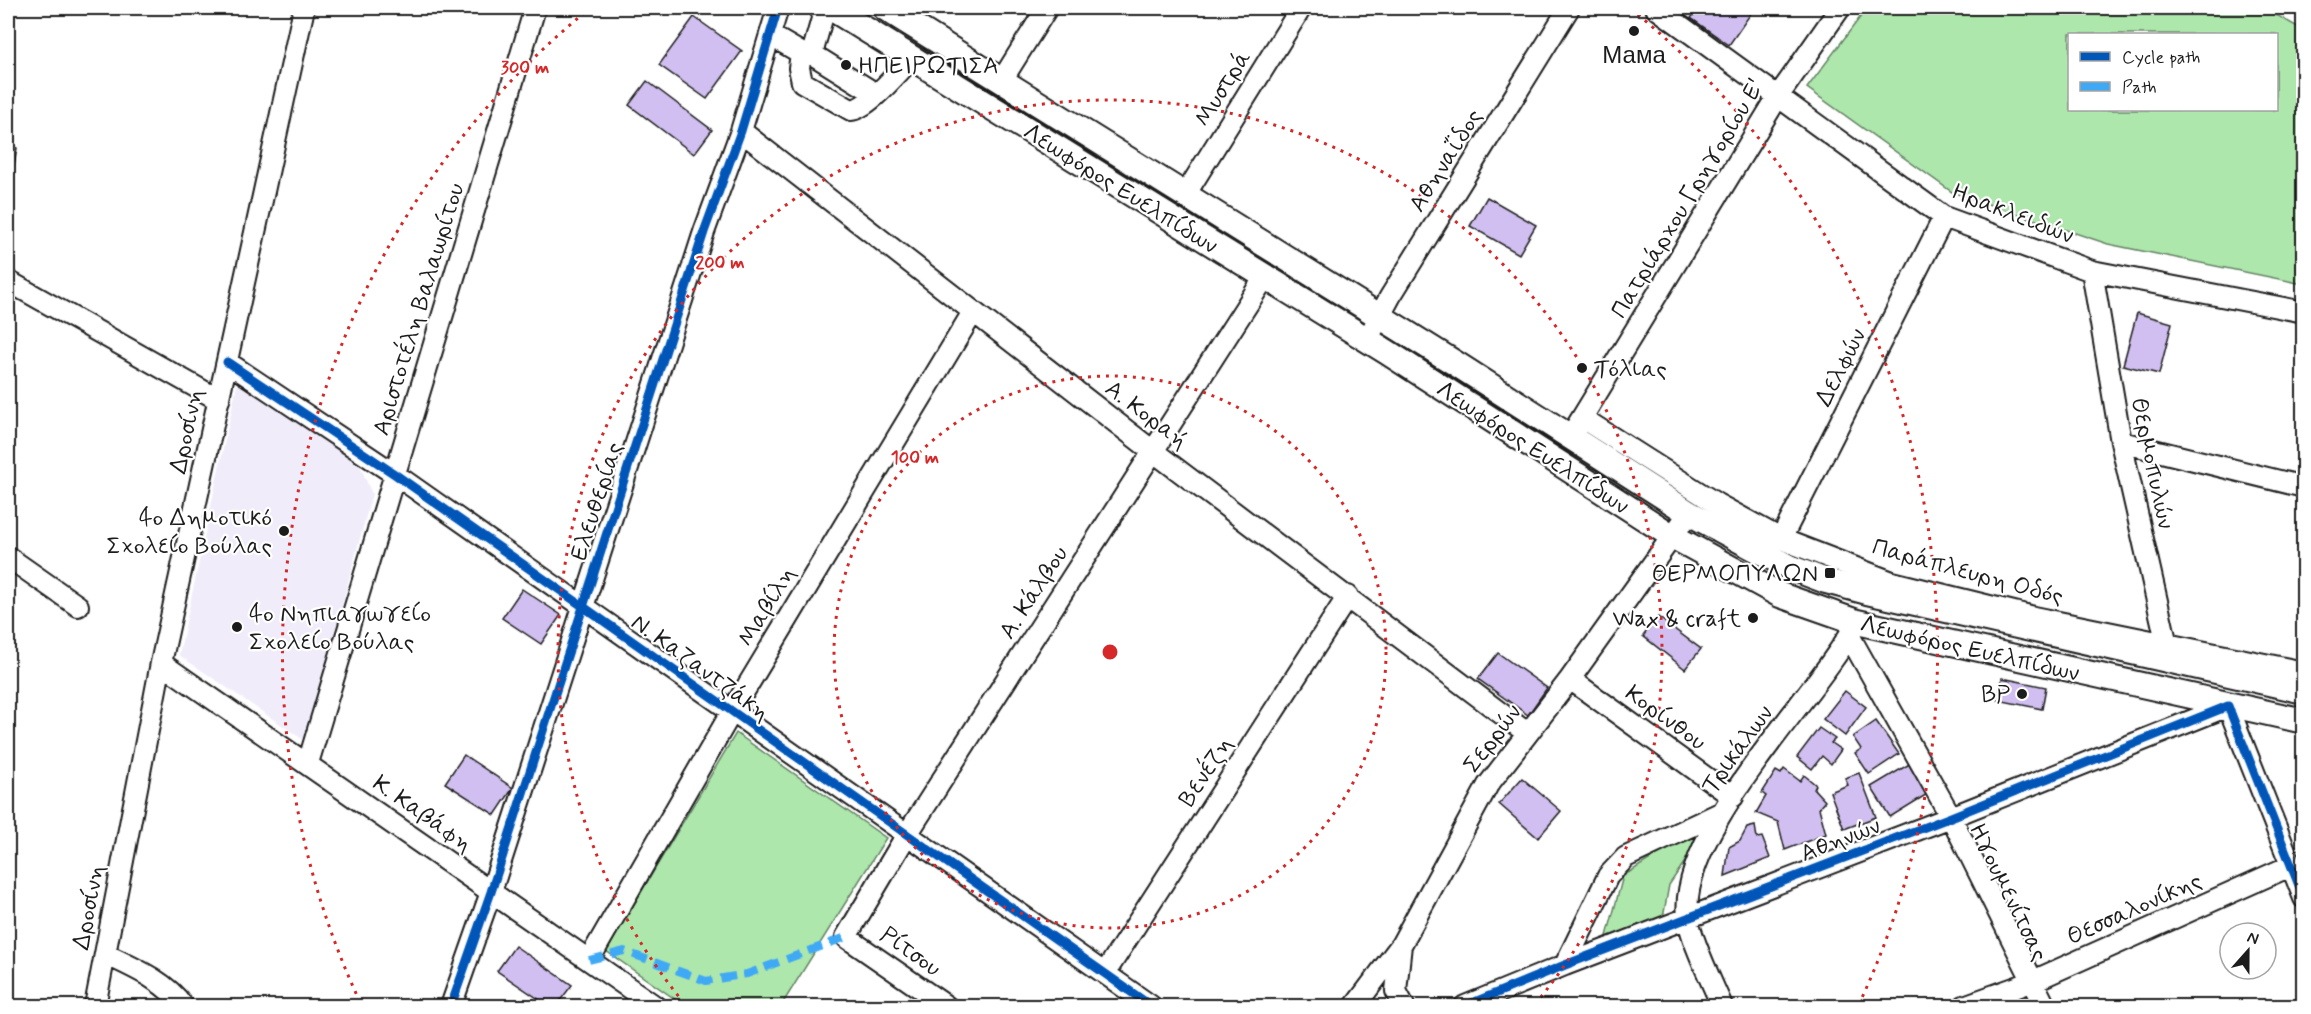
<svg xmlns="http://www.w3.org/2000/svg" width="2311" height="1014" font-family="Mynerve,sans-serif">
<rect width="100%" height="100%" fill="#fff"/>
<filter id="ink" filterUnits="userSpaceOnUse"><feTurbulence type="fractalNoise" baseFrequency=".0167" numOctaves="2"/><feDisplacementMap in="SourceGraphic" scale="12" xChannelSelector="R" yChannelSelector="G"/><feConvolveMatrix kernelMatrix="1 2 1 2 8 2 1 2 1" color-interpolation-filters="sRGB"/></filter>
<g filter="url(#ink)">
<path fill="#f1ecfa" d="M238,380L359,463L372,494L305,741L179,655Z"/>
<path fill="#ade7ac" stroke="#648264" stroke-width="1.5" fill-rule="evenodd" d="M1867,8H2264L2303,30V284L2108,244L1952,192L1807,88ZM2070,34H2276V110H2070Z
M736,733L886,838L781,1006H685L606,951Z
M1713,820L1669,885L1663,918L1606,940L1623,876Z"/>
<path fill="#d0bff0" stroke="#1c1c1c" stroke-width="1.5" d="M1699,8H1751L1754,9L1729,45L1691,18Z
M694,17L742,51L707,99L659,65Z
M647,81L712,130L694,154L629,105Z
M8,146L17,148L12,177H8Z
M1487,197L1536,225L1519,254L1470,226Z
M2137,313L2172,323L2159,374L2123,365Z
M522,589L561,615L541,644L502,618Z
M1658,617L1701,649L1685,669L1643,636Z
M1498,653L1547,688L1528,715L1478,679Z
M2002,678L2046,687L2042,709L1998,700Z
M1845,691L1866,707L1845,736L1823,719Z
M1876,721L1899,754L1869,774L1855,753L1861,749L1853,737Z
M1819,728L1835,739L1831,743L1841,750L1831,764L1822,756L1812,769L1797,757Z
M464,755L513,788L495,815L445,783Z
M1911,763L1929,793L1890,817L1871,787Z
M1784,769L1800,781L1804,775L1816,785L1814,789L1825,801L1819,808L1826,834L1785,850L1778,822L1756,813L1766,796L1762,793L1776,771L1781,774Z
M1859,773L1876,817L1844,829L1830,792L1848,785L1845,778Z
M1522,778L1561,811L1538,838L1499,804Z
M1755,826L1757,838L1762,837L1770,858L1725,876L1729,847L1740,841L1747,828Z
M515,946L572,985L556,1006H549L497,971Z"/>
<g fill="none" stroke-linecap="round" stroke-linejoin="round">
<g stroke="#1c1c1c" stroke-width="24">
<path id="minor" d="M1656,8L1944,217L2092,271L2304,312
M770,35L801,53
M812,54L825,8
M1002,80L1047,8
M876,94L812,54L801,53L799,68L802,82L851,110C868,109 899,71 912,58
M741,131L1154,452L1527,733
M1185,195L1301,8
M2092,271L2121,442L2169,654
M8,281L219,400
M1367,340L1390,297L1569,8
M227,362L396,475L1151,1006
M1582,418L1717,504L1781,539L1892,582L2034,617L2304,672
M1575,429L1777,98L1840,8
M2121,442L2304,487
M1781,539L1944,217
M8,557L78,606
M1850,637L1951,817L2045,1006
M161,663L655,1006
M1570,679L1733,797
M308,763L535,8
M1401,945L1396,991L1404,1006
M105,954C132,967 166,981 183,1006
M589,960L731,713L973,312
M1565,965L1608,876L1626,857L1722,812
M1105,973L1348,596
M95,1006L161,663L304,8
M451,1006L491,892L704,232L741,131L778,8
M946,1006L846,937L906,836L1265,277
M1355,1006L1401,945L1488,785L1570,679L1689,513
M1465,1006L1565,965L1951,817L2228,706L2304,898
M1722,1006C1713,985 1690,938 1688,917C1677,832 1816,698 1857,622
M1964,1006L2031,982L2290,866"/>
</g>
<g stroke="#1c1c1c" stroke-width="28">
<path id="major" d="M831,8L1387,352L1672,536L1780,595L1857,622L2304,721
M885,8L1458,365L1689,513L1789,567L1826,581L1867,592L2304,691"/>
</g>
<use href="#minor" stroke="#fff" stroke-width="20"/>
<use href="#major" stroke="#fff" stroke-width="24"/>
<path stroke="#3fa9f5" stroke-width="8" stroke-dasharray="15 8" stroke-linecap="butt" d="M589,960L624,951L706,981L747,974L846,937"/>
<g stroke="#fff" stroke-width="13">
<path id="cycleway" d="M227,362L396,475L1151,1006
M451,1006L491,892L704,232L741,131L778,8
M1465,1006L1565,965L1951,817L2228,706L2304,898"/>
</g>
<use href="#cycleway" stroke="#0057b8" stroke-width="9"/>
</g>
</g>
<g fill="none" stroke="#d62828" stroke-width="3" stroke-dasharray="3 6">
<circle cx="1110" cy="652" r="276"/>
<path d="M684 1003A552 552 0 1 1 1536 1003"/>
<path d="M360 1002A828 828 0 0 1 589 9M1631 9A828 828 0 0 1 1860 1002"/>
</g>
<g fill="#1c1c1c" stroke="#fff" stroke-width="2">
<circle cx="1634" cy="31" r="6"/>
<circle cx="846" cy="65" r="6"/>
<circle cx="1582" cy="368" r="6"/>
<circle cx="284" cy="531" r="6"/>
<rect x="1824" y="567" width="12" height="12" rx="3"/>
<circle cx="1753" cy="618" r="6"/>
<circle cx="237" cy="627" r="6"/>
<circle cx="2022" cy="694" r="6"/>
</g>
<g text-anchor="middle" stroke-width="4.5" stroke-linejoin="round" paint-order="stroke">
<g font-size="24" fill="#1c1c1c" stroke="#fff" text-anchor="end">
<text x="1634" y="63" text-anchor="middle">Мама</text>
<text x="858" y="73" text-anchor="start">ΗΠΕΙΡΩΤΙΣΑ</text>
<text x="1594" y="376" text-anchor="start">Τόλιας</text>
<text x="272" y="525">4ο Δημοτικό<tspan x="272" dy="28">Σχολείο Βούλας</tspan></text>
<text x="1818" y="581">ΘΕΡΜΟΠΥΛΩΝ</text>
<text x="249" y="621" text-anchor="start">4ο Νηπιαγωγείο<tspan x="249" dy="28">Σχολείο Βούλας</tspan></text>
<text x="1741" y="626">Wax &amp; craft</text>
<text x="2010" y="702">BP</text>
</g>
<g font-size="24" fill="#1c1c1c" stroke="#fff">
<text transform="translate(1222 88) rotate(-58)" y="8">Μυστρά</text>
<text transform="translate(1445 160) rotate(-58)" y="8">Αθηναΐδος</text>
<text transform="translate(1121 188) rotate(32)" y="8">Λεωφόρος Ευελπίδων</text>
<text transform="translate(1687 198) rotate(-59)" y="8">Πατριάρχου Γρηγορίου Ε'</text>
<text transform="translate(2013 213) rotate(21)" y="8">Ηρακλειδών</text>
<text transform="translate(418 309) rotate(-73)" y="8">Αριστοτέλη Βαλαωρίτου</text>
<text transform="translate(1840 367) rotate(-63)" y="8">Δελφών</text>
<text transform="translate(1147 414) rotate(37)" y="8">Α. Κοραή</text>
<text transform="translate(186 431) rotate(-78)" y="8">Δροσίνη</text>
<text transform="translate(1533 447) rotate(33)" y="8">Λεωφόρος Ευελπίδων</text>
<text transform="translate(2153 463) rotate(78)" y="8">Θερμοπυλών</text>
<text transform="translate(596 501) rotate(-72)" y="8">Ελευθερίας</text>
<text transform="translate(1968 571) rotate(15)" y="8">Παράπλευρη Οδός</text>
<text transform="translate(1033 592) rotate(-57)" y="8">A. Κάλβου</text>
<text transform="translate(766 606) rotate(-59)" y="8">Μαβίλη</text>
<text transform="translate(1970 648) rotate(13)" y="8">Λεωφόρος Ευελπίδων</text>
<text transform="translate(701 667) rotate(36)" y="8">Ν. Καζαντζάκη</text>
<text transform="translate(1666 717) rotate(36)" y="8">Κορίνθου</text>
<text transform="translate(1492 738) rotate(-53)" y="8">Σερρών</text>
<text transform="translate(1737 749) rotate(-54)" y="8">Τρικάλων</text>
<text transform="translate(1205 771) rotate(-57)" y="8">Βενέζη</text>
<text transform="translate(423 813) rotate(35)" y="8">Κ. Καβάφη</text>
<text transform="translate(1840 839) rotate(-21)" y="8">Αθηνών</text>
<text transform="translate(2009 892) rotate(64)" y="8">Ηγουμενίτσας</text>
<text transform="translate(88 907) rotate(-79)" y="8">Δροσίνη</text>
<text transform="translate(2134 908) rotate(-24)" y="8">Θεσσαλονίκης</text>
<text transform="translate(911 951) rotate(35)" y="8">Ρίτσου</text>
</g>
</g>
<circle cx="1110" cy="652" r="9" fill="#d62828" stroke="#fff" stroke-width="3"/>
<g font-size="18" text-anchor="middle" font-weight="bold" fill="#d62828" stroke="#fff" stroke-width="4.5" stroke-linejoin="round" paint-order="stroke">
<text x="525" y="73">300 m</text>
<text x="720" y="268">200 m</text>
<text x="915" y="463">100 m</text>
</g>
<rect width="2311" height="1014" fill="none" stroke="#fff" stroke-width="30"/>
<rect x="15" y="15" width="2281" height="984" fill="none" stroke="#1c1c1c" stroke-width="2" filter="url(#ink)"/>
<rect x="2068" y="33" width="210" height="78" fill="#ffffff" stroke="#a4a4a4" stroke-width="1.5"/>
<rect x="2080" y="52" width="30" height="9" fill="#0057b8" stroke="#a4a4a4" stroke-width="1.5"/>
<text x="2122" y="63" font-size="18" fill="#1c1c1c">Cycle path</text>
<rect x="2080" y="82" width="30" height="9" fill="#3fa9f5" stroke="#a4a4a4" stroke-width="1.5"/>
<text x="2122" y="93" font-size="18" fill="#1c1c1c">Path</text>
<g transform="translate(2248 951) rotate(21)"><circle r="28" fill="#ffffff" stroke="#a4a4a4" stroke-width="1.5"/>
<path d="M0-4.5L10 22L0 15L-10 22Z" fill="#1c1c1c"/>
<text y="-9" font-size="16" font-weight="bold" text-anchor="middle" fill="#1c1c1c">N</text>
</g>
</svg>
